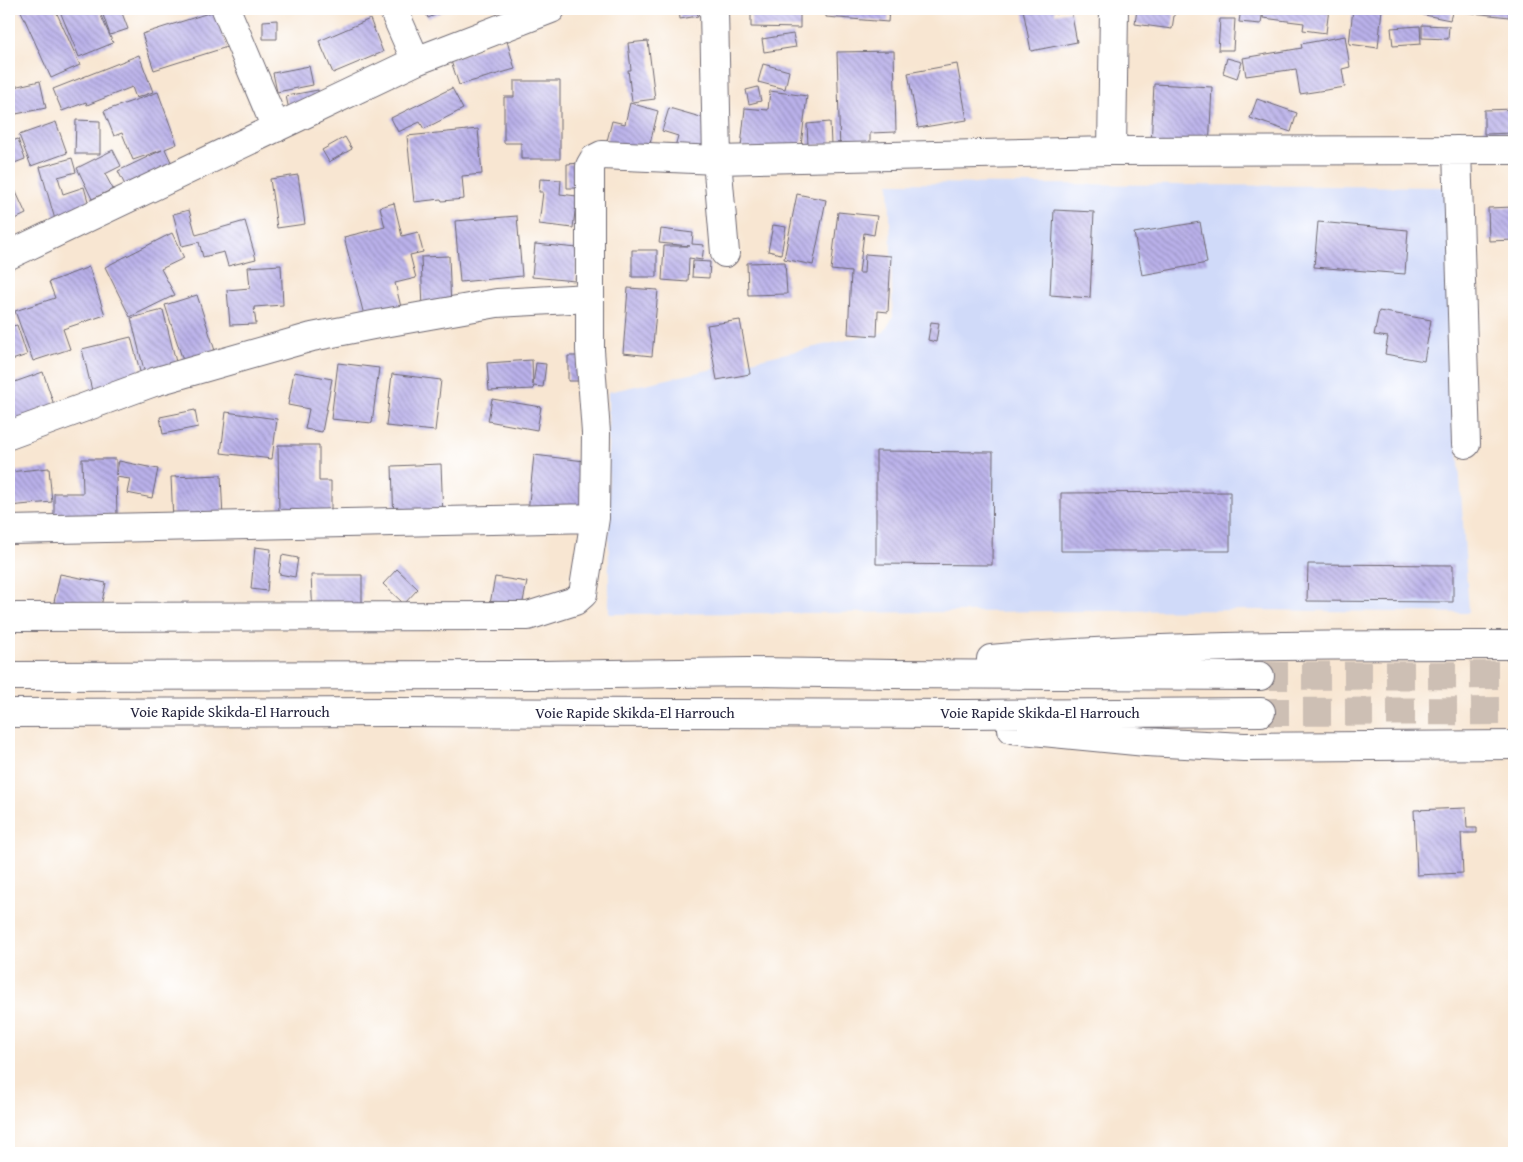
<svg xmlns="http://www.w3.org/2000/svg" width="1523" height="1162" font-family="'Gentium Book Plus',serif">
<defs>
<pattern id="building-back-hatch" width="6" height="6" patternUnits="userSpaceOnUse" patternTransform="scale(1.25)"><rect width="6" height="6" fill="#bab1ea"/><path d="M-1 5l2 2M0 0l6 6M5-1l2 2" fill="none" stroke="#9790bf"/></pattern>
</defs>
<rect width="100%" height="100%" fill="#fff"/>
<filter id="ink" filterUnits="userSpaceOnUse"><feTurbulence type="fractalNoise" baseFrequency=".02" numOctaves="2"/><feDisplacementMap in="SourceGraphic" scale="10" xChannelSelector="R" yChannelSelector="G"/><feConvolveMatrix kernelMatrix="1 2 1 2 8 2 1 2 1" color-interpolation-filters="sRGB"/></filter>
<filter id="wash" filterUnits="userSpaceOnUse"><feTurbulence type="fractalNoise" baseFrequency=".0096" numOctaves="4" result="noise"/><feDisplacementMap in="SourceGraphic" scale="20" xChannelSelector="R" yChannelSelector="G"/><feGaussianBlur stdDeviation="1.12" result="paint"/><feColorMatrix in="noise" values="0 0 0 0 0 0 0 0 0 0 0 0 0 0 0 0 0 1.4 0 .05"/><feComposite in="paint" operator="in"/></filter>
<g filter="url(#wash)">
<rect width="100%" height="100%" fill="#f8e6d2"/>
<path fill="#d0daf9" d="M889,183L1449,187L1453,373L1469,613L1257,610L609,614L608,392L884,332L893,317Z"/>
<g id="blocks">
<path fill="url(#building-back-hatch)" d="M20,9H55L80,65L51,78Z
M59,9H98L113,43L79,57Z
M101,9H133L122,13L128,29L110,35Z
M424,9H449L428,18Z
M679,9H696L698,16L680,19Z
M751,9H800V28L751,27Z
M826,9H889L888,22L826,17Z
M1023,9H1055V14L1071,11L1077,42L1031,51Z
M1137,9H1175L1172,29L1135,24Z
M1241,9H1263L1261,24L1239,22Z
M1264,9H1329L1326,33L1303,30L1304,23L1263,18Z
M1353,9H1382L1378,48L1349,44Z
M1421,9H1453L1450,20L1420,14Z
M1454,9H1509V17L1454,11Z
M215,11L227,47L154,70L142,34Z
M370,19L383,52L333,73L319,41Z
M1220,19H1235L1233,50H1218Z
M277,20V39H263V21Z
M1422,25L1449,26L1448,39L1422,38Z
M1420,26L1421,44L1393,46L1391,28Z
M793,34L796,47L764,52L762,39Z
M1345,36L1350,67L1342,69L1345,87L1300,94L1296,69L1246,76L1243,58L1302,48L1301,44Z
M507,41L515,69L459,85L450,58Z
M648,41L655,99L632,102L628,70H631L628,43Z
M894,51L896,132L870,133V152L840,153L837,52Z
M139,55L153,92L136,98L132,87L87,105L86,102L62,111L53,89Z
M1227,58L1242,62L1237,78L1223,73Z
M763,64L789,71L785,89L758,82Z
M957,64L967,120L918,128L908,73Z
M309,66L313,85L277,92L273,73Z
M40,81L46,108L11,115L9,103V88Z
M514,81H560V159H521V143H504V97H514Z
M1154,84L1212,87L1209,149L1151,146Z
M758,87L761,101L749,104L746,90Z
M452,88L463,109L424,129L420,122L398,132L391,118Z
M318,90L322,113L291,119L286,96Z
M770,91L807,96L800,154L741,147L745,108L768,110Z
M158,92L177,144L165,149L181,183L125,185L118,171L162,150L133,160L122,133L114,136L104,111Z
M1257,99L1297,113L1291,132L1250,118Z
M630,103L658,111L647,156L606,145L612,121L625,124Z
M669,108L711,120L700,158L674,150L678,136L662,131Z
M1514,109V133L1484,134V110Z
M76,120L100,121V154H75Z
M56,122L67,153L31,166L19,135Z
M830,122L831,144L808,146L807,124Z
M478,129L482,174L462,176L464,199L442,201L441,199L414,202L407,136Z
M345,137L352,149L329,162L322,150Z
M18,139L25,159L9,165V142Z
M113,150L121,166L105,174L113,189L92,199L77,168Z
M72,158L76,172L58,177L63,194L84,187L95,226L60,237L40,167Z
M581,163L582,188H567V164Z
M298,175L305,224L277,228L270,179Z
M540,179L561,180L560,194L577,196L573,228L539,224L543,192H539Z
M11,181L26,214L9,222V182Z
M797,194L826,200L813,265L784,259Z
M394,203L402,236L418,232L423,252L410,255L416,278L395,283L403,315L366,323L344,237L385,227L380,207Z
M1514,207V240L1489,241L1488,208Z
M189,210L196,235L245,221L256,259L228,266L224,252L203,257L199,242L182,246L173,214Z
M1054,210L1094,212L1090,298L1050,295Z
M838,212L877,216L874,235L864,233L859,273H864L865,254L891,256L888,312L878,311L877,336L848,334L851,272L831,270Z
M517,216L522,276L460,282L455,221Z
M1200,222L1207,263L1142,275L1134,233Z
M1318,222L1408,230L1405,274L1314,267Z
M773,225L786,227L781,254L768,251Z
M661,229L693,233L692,244L704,245L702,260L689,258L688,282L662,280L664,246H690L659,243Z
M13,230L20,252L9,256V231Z
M172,233L184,258L161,269L175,295L130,317L105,267Z
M535,244L578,248L575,281L532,277Z
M632,250H657V277H632Z
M449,256L451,309L423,310L421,257Z
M693,261L710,262L709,278L692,277Z
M785,262L787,294L748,295L747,263Z
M281,265L283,305L254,307L256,324L230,325L227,290L250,288L248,267Z
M89,267L105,315L63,329L70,349L33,361L15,311L55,298L49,282Z
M628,288L658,290L652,356L623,353Z
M197,295L219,363L187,373L165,305Z
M163,310L178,370L146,378L131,318Z
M1379,311L1431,320L1424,361L1385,354L1388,337L1374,335Z
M740,320L750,374L717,380L707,325Z
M931,322L939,323L936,342L928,340Z
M17,325L27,355L9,361V327Z
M131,337L144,387L94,399L82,349Z
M568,356H587L588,381H568Z
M532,360L533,385L536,363L546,364L543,387L533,386L534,389L489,391L487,363Z
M338,363L379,368L372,423L331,419Z
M43,372L60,423L9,440V384Z
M294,372L332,379L322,432L305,429L309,409L288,405Z
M392,374L441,380L435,431L386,426Z
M492,399L541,407L537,430L488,421Z
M195,410L198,427L163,434L160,417Z
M226,412L277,419L272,459L221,453Z
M278,445H319V481H331V513L279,514Z
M876,451L993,452L992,565L876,564Z
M534,455L593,462L587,518L528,512Z
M82,459H116V475L119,461L158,469L152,498L127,493L130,479L116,477L117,515L54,516V493H83Z
M441,464L443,517L394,523L392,466Z
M49,468L52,502L9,506V472Z
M221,475L223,519L173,521L171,477Z
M1230,492V551H1061V493Z
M255,547L271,549L267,591L251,589Z
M282,555L298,558L295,577L279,574Z
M1308,564L1453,565V602L1307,601Z
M397,569L418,589L404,604L383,584Z
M60,574L106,583L97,625L56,617L59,603L54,602Z
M311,575H362V616H313Z
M495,577L527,582L518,626L487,620Z
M1466,808L1467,828H1477V833H1461L1463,873L1417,875L1414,810Z"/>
</g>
</g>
<g filter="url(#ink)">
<use href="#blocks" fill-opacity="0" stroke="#6d6770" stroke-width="1"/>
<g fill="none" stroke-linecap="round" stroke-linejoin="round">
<path stroke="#cdbfb4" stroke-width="28" stroke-dasharray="28 14" stroke-linecap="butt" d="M1260,676L1514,675
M1261,712L1514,711"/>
<g stroke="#6d6770" stroke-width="30">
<path id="minor" d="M226,9L276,128
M393,9L416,61L551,9
M714,9L717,160L725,253
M1457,150L1466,444
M1112,151L1114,9
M9,255L416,61
M9,435L154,382L312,337L373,325L497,303L589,298
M595,518L596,433L590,350V166L594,159L602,155L717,160L1112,151L1514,150
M9,530L595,518L583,594L575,601L528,616L9,617"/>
</g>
<g stroke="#6d6770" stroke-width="30">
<path id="highway" d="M991,659C1165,644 1340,645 1514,645
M9,676L541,675L749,672L892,674L1260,676
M9,713L393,712L968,714L1261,712
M1012,729L1146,742L1244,747L1514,745"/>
</g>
<use href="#minor" stroke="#fff" stroke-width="28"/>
<use href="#highway" stroke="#fff" stroke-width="28"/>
</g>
</g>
<g text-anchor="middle" stroke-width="4" stroke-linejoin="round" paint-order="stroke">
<g font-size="15" fill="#22223b" stroke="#fff">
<text x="230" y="717">Voie Rapide Skikda-El Harrouch</text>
<text x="635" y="718">Voie Rapide Skikda-El Harrouch</text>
<text x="1040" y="718">Voie Rapide Skikda-El Harrouch</text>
</g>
</g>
<rect width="1523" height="1162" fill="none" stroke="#fff" stroke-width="30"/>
</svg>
